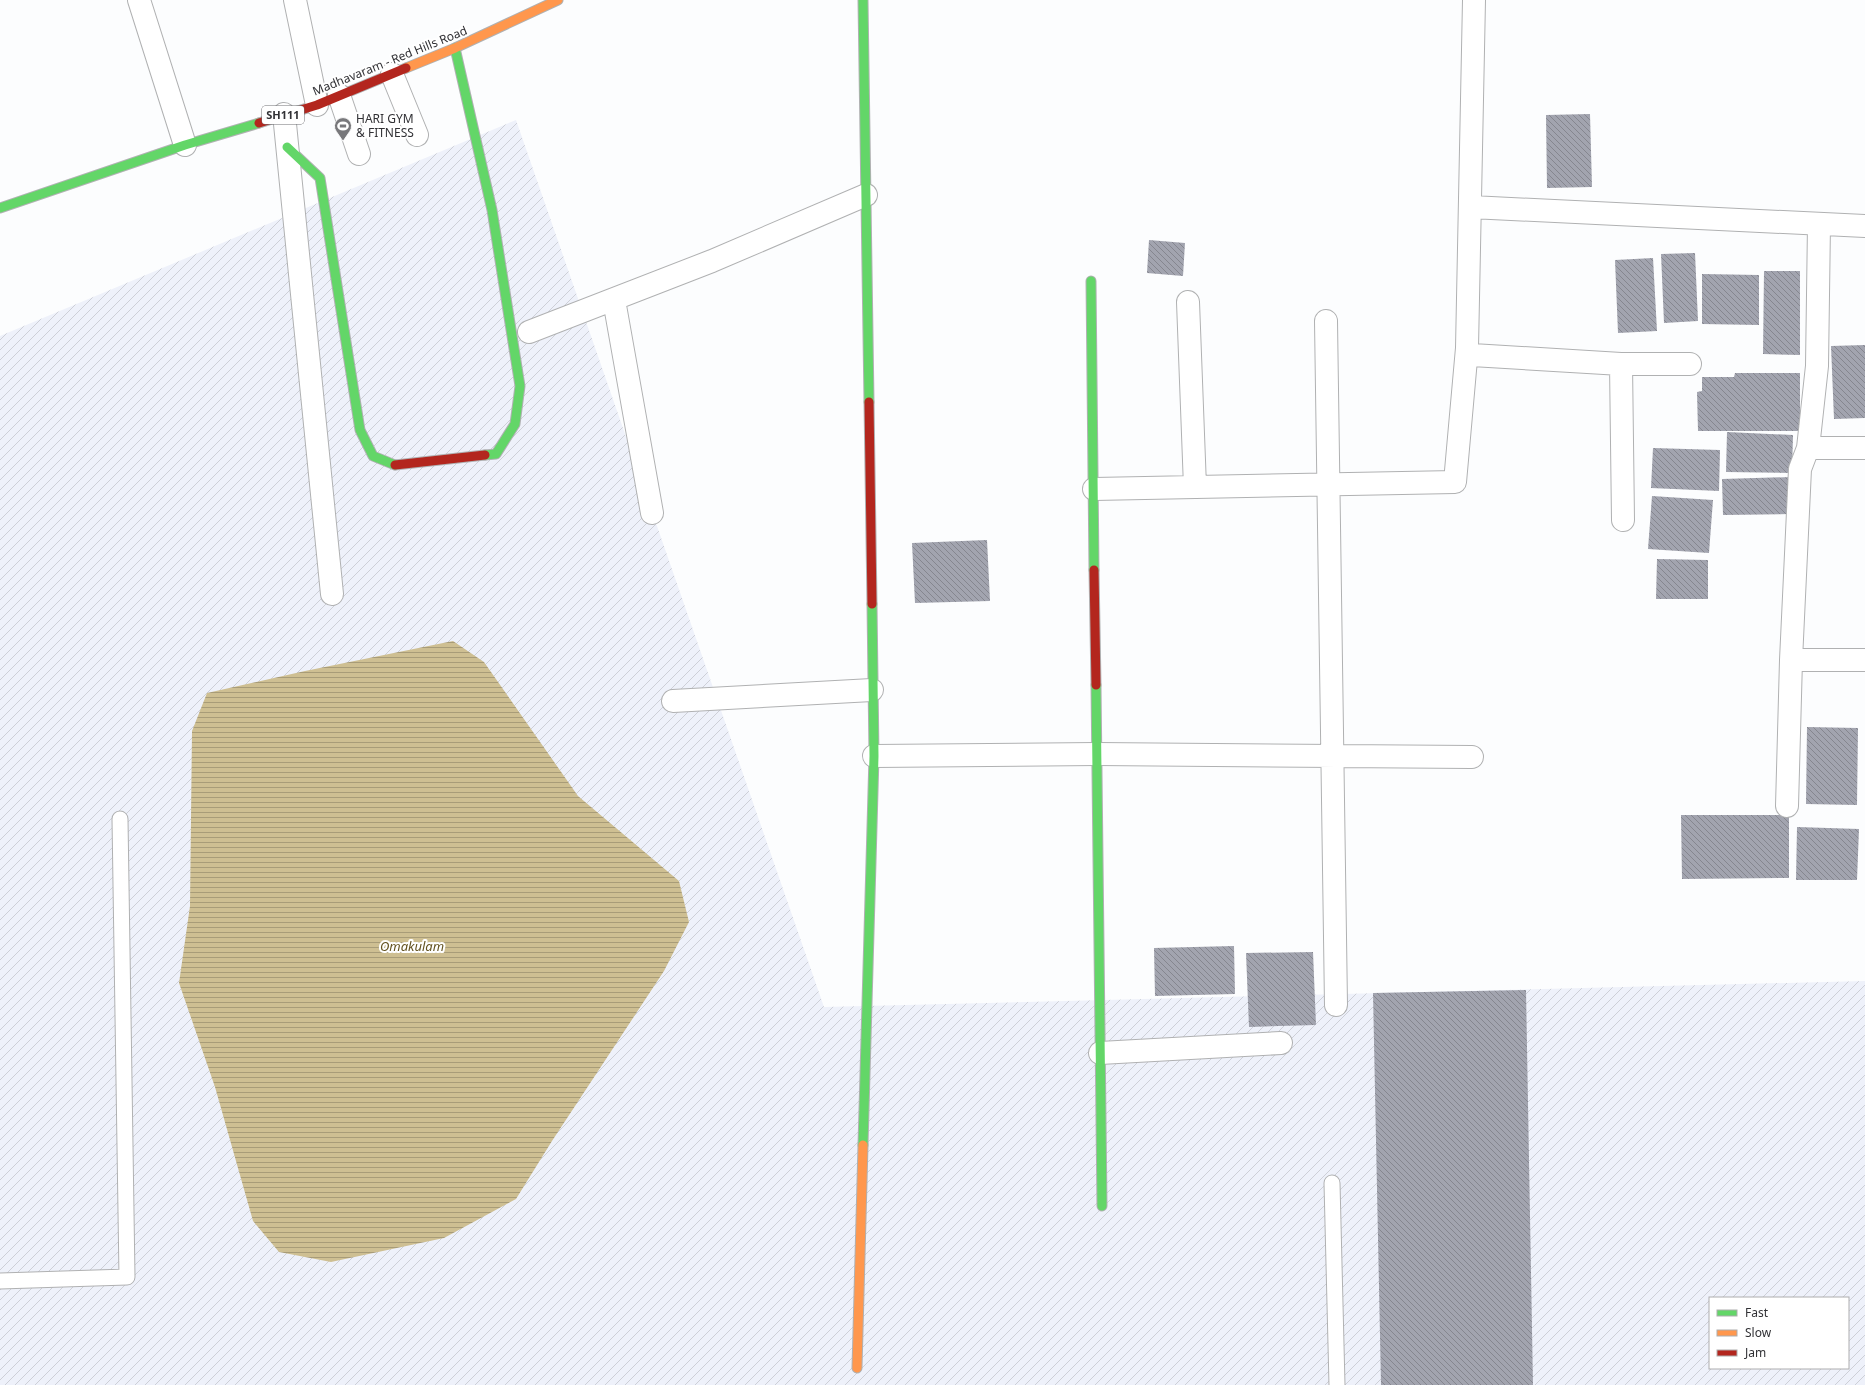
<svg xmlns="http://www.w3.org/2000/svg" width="1865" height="1385" font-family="'Noto Sans',sans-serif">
<defs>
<pattern id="industrial-furrows" width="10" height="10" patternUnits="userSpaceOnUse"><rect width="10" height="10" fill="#eef1fa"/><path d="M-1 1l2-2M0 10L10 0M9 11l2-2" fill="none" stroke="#cdcfd7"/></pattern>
<pattern id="water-rules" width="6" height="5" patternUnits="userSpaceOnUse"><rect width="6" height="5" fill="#cebf92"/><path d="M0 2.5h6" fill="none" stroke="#a89c78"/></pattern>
<pattern id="building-back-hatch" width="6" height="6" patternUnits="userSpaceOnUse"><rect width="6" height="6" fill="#a2a4af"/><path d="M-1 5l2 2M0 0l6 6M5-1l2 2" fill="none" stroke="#85868f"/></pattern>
</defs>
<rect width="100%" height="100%" fill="#fcfdfe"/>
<path fill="url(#industrial-furrows)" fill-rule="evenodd" d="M516,120L824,1007L1865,981V1385H0V336ZM1710,1298H1848V1368H1710Z"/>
<path fill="url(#water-rules)" d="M453,641L484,662L578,796L679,881L689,922L664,971L552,1141L516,1199L444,1238L331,1262L279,1252L253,1221L215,1087L179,983L190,906L192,731L207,693L305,671Z"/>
<path fill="url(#building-back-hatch)" d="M1590,114L1592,187L1547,188L1546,115Z
M1149,240L1185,243L1183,276L1147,273Z
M1695,253L1698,321L1664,323L1661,254Z
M1653,258L1657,331L1618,333L1615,260Z
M1764,271H1800V355L1763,354Z
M1702,274L1759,275V325L1702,324Z
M1865,345V418L1834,419L1831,346Z
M1735,373H1800V431H1698L1697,392L1702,391V377H1734Z
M1727,432L1793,435L1792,473L1726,472Z
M1653,448L1720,450L1719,491L1651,488Z
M1791,477L1792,514L1723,515L1722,479Z
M1652,496L1713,500L1709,553L1648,549Z
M987,540L990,601L915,603L912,543Z
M1657,559L1708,560V599H1656Z
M1807,727L1858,728L1857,805L1806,804Z
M1681,815H1789V878L1682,879Z
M1797,827L1859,829L1857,880H1796Z
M1234,946L1235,994L1155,996L1154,948Z
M1313,952L1316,1025L1249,1027L1246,953Z
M1526,990L1533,1385H1381L1373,993Z"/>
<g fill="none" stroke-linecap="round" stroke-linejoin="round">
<g stroke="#b0b1b2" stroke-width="17">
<path id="lane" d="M1332,1183L1337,1385
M0,1281L127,1277L120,819"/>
</g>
<g stroke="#b0b1b2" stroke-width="24">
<path id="street" d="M139,0L185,145
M295,0L317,105
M1474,0L1467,348L1472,355L1621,364L1623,520
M392,74L417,135
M339,95L359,154
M284,114L332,594
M1471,207L1865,226
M614,300L652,513
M1188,302L1195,487
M1326,321L1336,1005
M529,332L712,261L866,195
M1621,364H1690
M1808,448L1817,366L1819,224
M1865,448H1808L1800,469L1791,660H1865
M1094,489L1455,482L1467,348
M673,701L872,690
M874,756L1097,754L1472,757
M1787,806L1791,660
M1100,1053L1281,1043"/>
</g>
<g stroke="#b0b1b2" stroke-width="11">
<path id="fast" d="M863,0L869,402
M455,48L492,210L520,386L515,424L496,454L485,455
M287,147L320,178L360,430L373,456L395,465
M0,208L185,145L259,123
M1091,281L1094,570
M1096,685L1102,1206
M863,1145L874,756L872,604"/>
</g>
<g stroke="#b0b1b2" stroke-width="11">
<path id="slow" d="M406,68L455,48L558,0
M857,1368L863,1145"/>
</g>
<g stroke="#b0b1b2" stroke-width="11">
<path id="jam" d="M259,123L317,105L406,68
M869,402L872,604
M395,465L485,455
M1094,570L1096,685"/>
</g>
<use href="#lane" stroke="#fff" stroke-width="15"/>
<use href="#street" stroke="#fff" stroke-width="22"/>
<use href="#fast" stroke="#63d668" stroke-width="9"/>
<use href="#slow" stroke="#ff974d" stroke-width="9"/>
<use href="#jam" stroke="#b3261e" stroke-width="9"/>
</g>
<defs>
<g id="stadium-pin" transform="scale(0.9)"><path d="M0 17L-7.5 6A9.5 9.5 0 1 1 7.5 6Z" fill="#78787b" stroke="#fff"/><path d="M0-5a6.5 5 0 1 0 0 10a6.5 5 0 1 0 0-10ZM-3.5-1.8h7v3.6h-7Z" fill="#fff"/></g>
</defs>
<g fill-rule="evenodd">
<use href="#stadium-pin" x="343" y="126"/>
</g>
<g text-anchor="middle" stroke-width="4" stroke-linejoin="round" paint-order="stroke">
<rect fill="#fff" stroke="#6f6f72" stroke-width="1" x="262" y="106" width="42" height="18" rx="3"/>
<g font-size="11" font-weight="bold" fill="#313135">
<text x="283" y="119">SH111</text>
</g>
<g font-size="12" fill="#313135" stroke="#fff">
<text transform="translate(390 61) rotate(-22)" y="4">Madhavaram - Red Hills Road</text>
</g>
<g font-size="12" fill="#313135" stroke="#fff" text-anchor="start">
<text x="356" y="123">HARI GYM<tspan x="356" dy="14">&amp; FITNESS</tspan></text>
</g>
<g font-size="13" font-style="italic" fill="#635220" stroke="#fff">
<text x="412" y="951">Omakulam</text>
</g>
</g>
<rect x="1709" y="1297" width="140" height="72" fill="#ffffff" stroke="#adadae"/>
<rect x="1717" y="1310" width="20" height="6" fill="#63d668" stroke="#adadae"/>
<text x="1745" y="1317" font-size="12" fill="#313135">Fast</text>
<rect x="1717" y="1330" width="20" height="6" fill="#ff974d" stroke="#adadae"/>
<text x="1745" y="1337" font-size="12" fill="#313135">Slow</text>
<rect x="1717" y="1350" width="20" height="6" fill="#b3261e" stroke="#adadae"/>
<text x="1745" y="1357" font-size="12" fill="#313135">Jam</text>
</svg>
